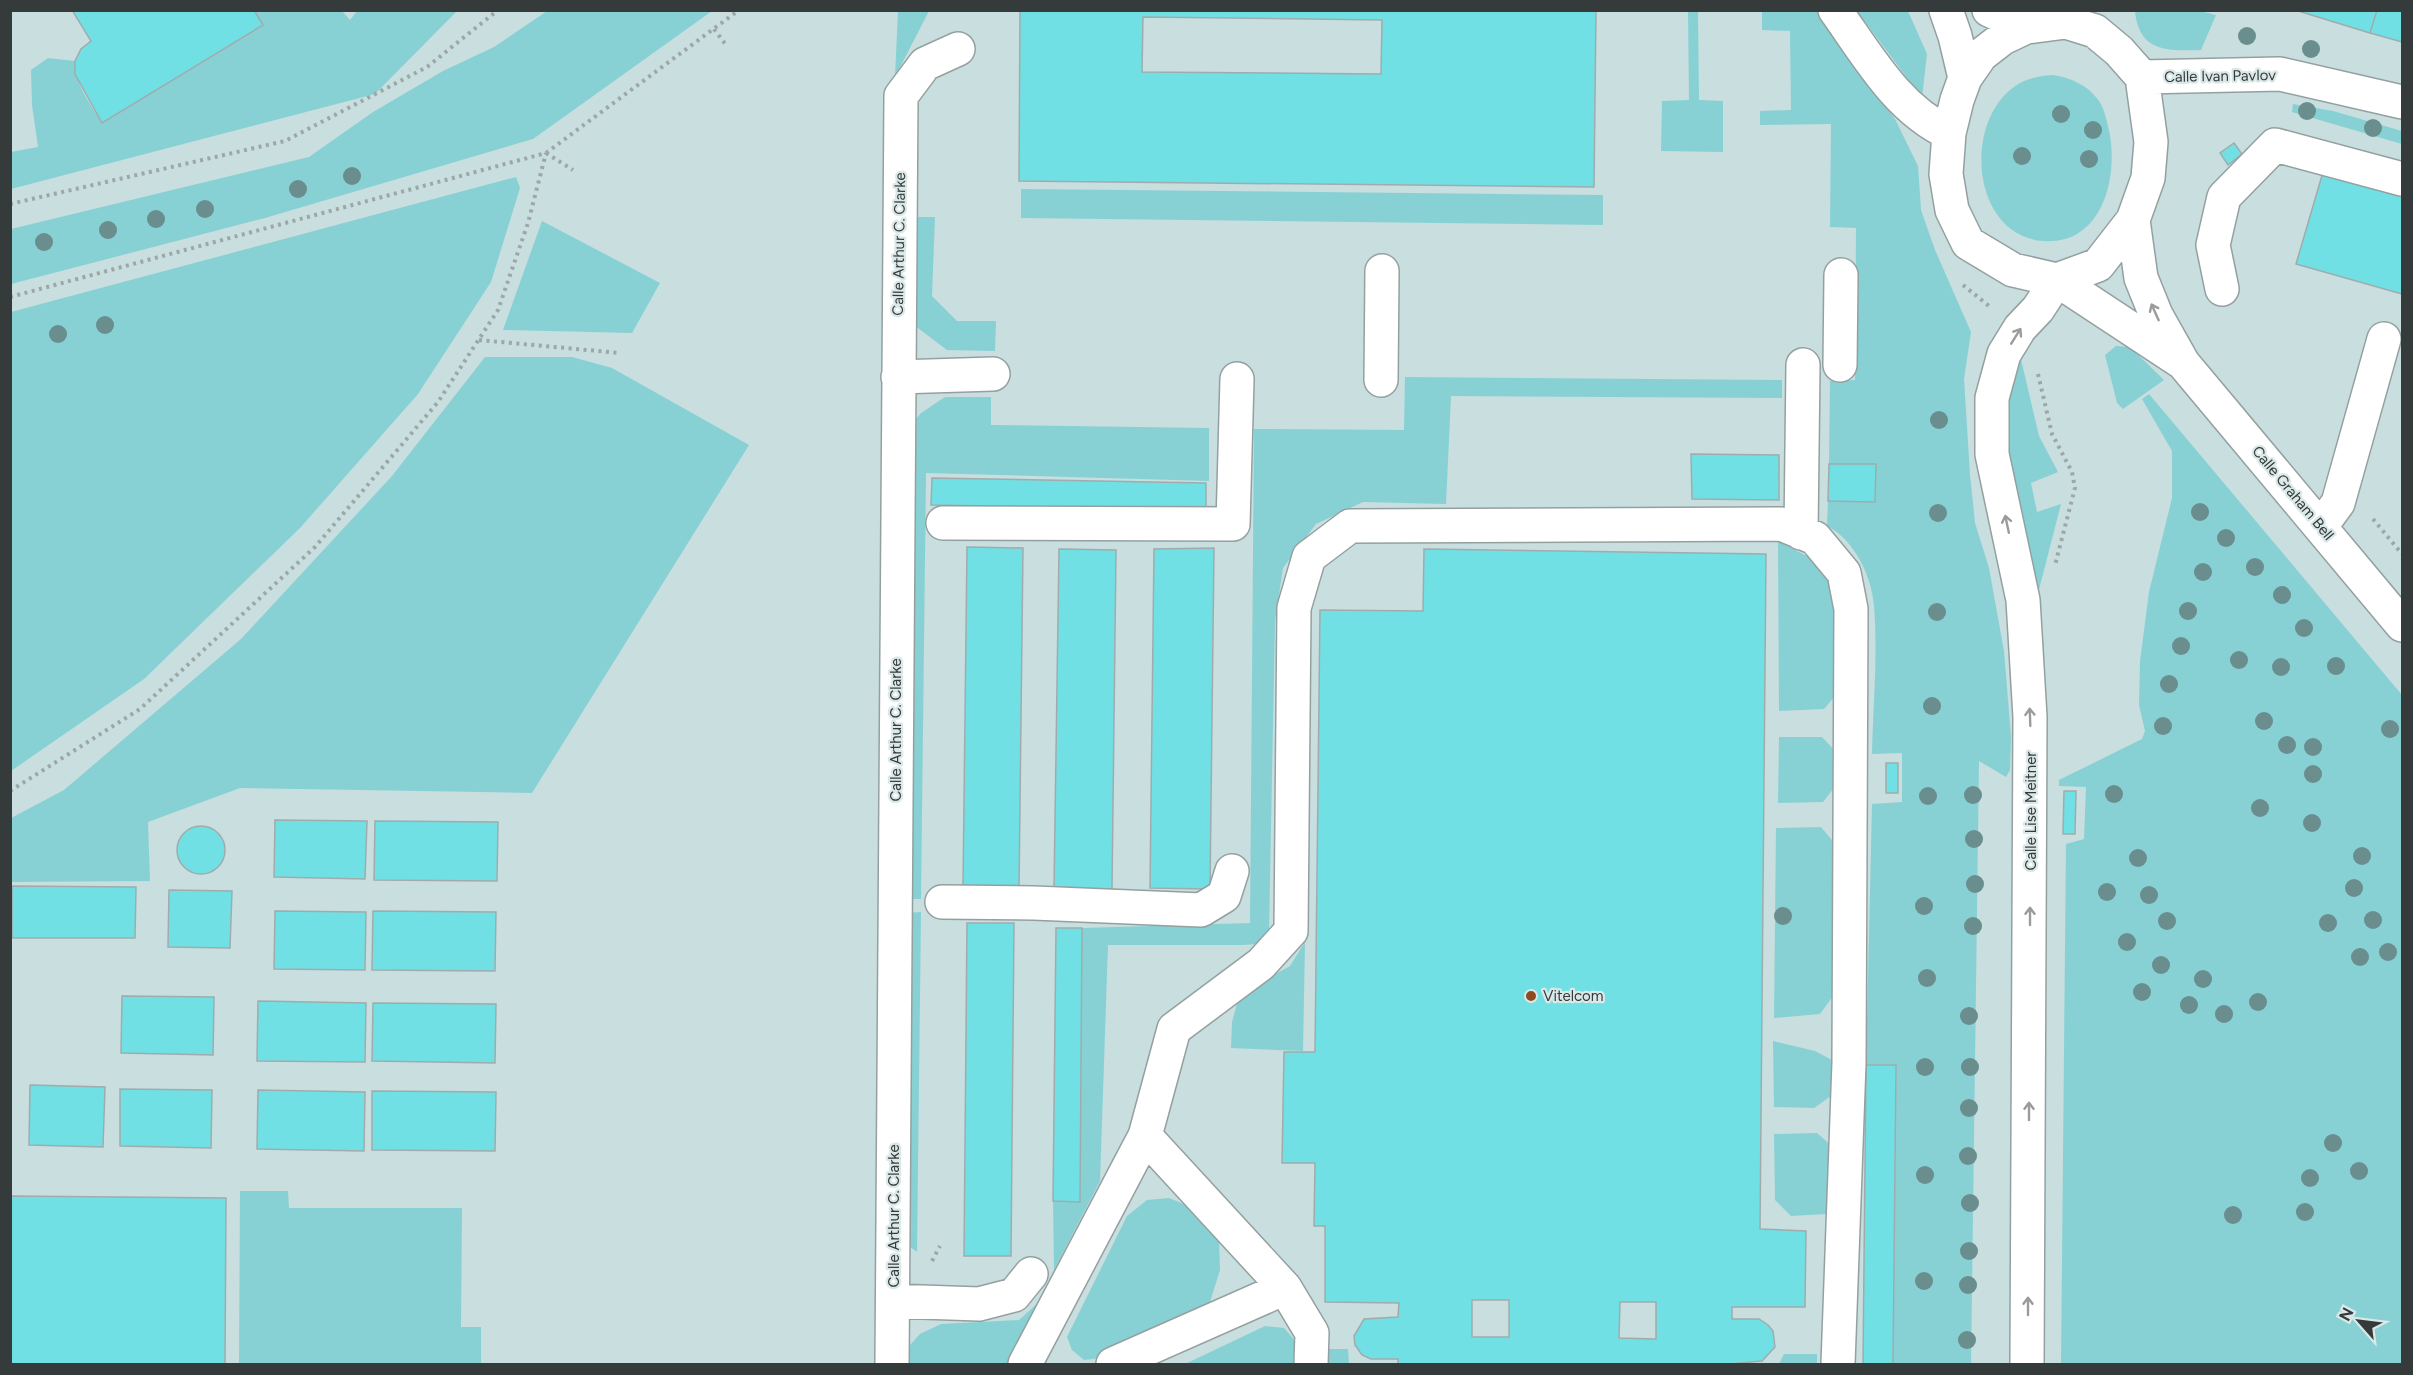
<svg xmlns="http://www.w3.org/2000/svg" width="2413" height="1375" font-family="Figtree,sans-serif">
<rect width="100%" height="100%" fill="#dbe8e8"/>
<path fill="#c8dedf" d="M11,11H2402V1364H11Z"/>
<path fill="#87d1d4" d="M254,11H342L350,20L357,11H457L375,94L11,189V152L38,147L32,105L31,70L48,58L75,61C75,85 90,103 102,123L262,26Z
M547,11H712L533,139L265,218L11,284V229L309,157L373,112L443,71L494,47Z
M898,11H929L895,77Z
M1688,11H1698L1699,100L1723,101V152L1661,151L1662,101L1689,100Z
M1762,11H1819L1895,119L1918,166L1921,210L1935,250L1971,332L1964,379L1970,475L1975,523L1989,568L2004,651L2011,737L2010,770L2006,777L1979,761L1971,1364H1893L1896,1065H1866L1872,804L1902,802V753L1872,754C1873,706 1878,655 1874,606C1872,577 1854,539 1827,526L1828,501H1875L1876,464H1829L1830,381L1855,380L1856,228L1830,227L1831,124L1760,125V111L1791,110L1790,31L1762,30Z
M1857,11H1908L1927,54L1922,98Z
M2200,11L2216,15L2201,50C2167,51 2139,52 2135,11Z
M2053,75C2071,78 2088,85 2099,101C2104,108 2106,118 2108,126C2120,173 2104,246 2043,241C1971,235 1963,123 2014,87C2026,78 2039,76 2053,75Z
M2293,104L2333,111L2402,131V144L2292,112Z
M516,177L520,188L491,282L418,394L300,528L144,679L11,771V312Z
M1021,189L1603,195V225L1021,218Z
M911,217H935L932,296L957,321H996L995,351L947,350L910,322Z
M542,221L660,283L632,333L503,330Z
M2116,346L2130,347L2164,380L2123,409L2117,403L2105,355Z
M2020,355L2039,436L2058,472L2031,483L2037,512L2061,504L2035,605L2044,646L2038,647L2004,453V410Z
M485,357H572L612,368L749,445L532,793L240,788L148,822L150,881L11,882V818L64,790L241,639L392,476Z
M1405,377L1782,380V398L1451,396L1446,504L1363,502L1316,524L1283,568L1275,621L1269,932L1259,944L1243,945H1108L1100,1181L1054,1270L1053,1201H1080L1082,928L1250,923L1254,429L1404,430Z
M2149,394L2402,695V1364H2061L2066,844L2084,839L2086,787L2059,786V780L2142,739L2145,731L2139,705L2140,661L2149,592L2172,498V451L2142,399Z
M945,397H991V425L1209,428V481L926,473L921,899H905L909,427L921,413Z
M1778,541L1820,563L1836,594L1835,696L1824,709L1779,711Z
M1779,737H1822L1835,751L1837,784L1823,802L1778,803Z
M1821,827L1836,845V992L1820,1014L1774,1018L1776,828Z
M921,912L917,1252L902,1241L905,913Z
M1305,942L1303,1051L1231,1048L1232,1022L1237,1004L1259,983L1290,966Z
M1773,1041L1815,1051L1832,1060L1831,1096L1814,1108L1774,1107Z
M1817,1133L1833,1147L1834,1194L1826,1214L1791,1216L1775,1200L1774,1134Z
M240,1191H288L289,1208H462L461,1327H481V1364H239Z
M1169,1198L1186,1205L1219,1241L1220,1270L1210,1302L1192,1316L1101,1358L1084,1360L1072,1350L1067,1337L1127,1216L1147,1200Z
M1038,1303L1008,1364H902V1354L920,1334L941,1324L1019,1320Z
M1265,1326L1284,1328L1299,1345V1364H1185Z
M1329,1349H1348L1349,1364H1328Z
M1784,1354H1817V1364H1779Z"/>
<path fill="#71e0e4" stroke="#a0acac" stroke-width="1.5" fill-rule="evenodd" d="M72,10H254L263,25L102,123L75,74V61L81,49L91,41Z
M1020,10H1596L1594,187L1019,181ZM1143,17L1382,20L1381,74L1142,72Z
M2295,10H2377L2370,33Z
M2377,10H2402V42L2370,33Z
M2234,143L2242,154L2228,165L2220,153Z
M2323,172L2402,189V294L2296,264Z
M1691,454L1779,455V500L1692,499Z
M1829,464H1876L1875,502L1828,501Z
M932,478L1206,483V510L931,505Z
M967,547L1023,548L1019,889L963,888Z
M1214,548L1210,889L1150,888L1154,549Z
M1059,549L1116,550L1112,889H1054Z
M1424,549L1766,554L1760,1229L1806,1231L1805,1307H1732V1319H1759L1768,1325L1773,1331L1775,1347L1762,1361L1730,1364H1398V1359H1371L1362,1355L1355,1345L1354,1336L1364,1319L1398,1317L1399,1303L1325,1302V1226H1314L1315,1163H1282L1284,1052H1315L1320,610L1423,611ZM1472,1300H1509V1337H1472ZM1620,1302H1656V1339L1619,1338Z
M1886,763H1898V793H1886Z
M2064,791H2076L2075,834H2063Z
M275,820L367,821L365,879L274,877Z
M375,821L498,822L497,881L374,880Z
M177 850a24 24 0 1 1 48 0a24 24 0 1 1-48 0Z
M12,886L136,887L135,938H12Z
M169,890L232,891L230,948L168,947Z
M275,911L366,912L365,970L274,969Z
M373,911L496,912L495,971L372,970Z
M967,923H1014L1011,1256H964Z
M1056,928H1082L1080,1202L1053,1201Z
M122,996L214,997L213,1055L121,1053Z
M258,1001L366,1003L365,1062L257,1061Z
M373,1003L496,1004L495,1063L372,1061Z
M1866,1065H1896L1893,1364H1863Z
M30,1085L105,1087L103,1147L29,1145Z
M120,1089L212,1090L211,1148L120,1146Z
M258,1090L365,1092L364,1151L257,1149Z
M372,1091L496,1092L495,1151L372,1150Z
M10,1196L226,1198L225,1364H10Z"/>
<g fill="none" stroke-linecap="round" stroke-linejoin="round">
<g stroke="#94a0a0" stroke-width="36">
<path id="minor" d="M1835,10C1868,56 1897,109 1949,133
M1946,10L1955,36L1965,78
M1989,10L2026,27
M2066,22L2095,31L2119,51L2142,77L2151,142L2148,178L2133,220L2098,265L2057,280L2013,270L1968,243L1952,210L1946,174L1949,133L1957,100L1965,78L1981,55L2003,38L2026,27Z
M2142,77L2280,74L2402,102
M2133,220L2141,278L2156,315L2183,363L2402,625
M2222,289L2213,245L2224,197L2275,145L2402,179
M1840,365L1841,275
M898,377L993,374
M1381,380L1382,271
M943,523L1233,524L1237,379
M2321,526L2338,503L2384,339
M1801,533L1803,365
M942,902L1034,903L1201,910L1224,896L1232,871
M1145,1136L1285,1288L1312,1333L1311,1364
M893,1301L979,1304L1014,1295L1031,1274
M892,1364L901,96L925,64L958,49
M1025,1364L1145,1136L1174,1029L1261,964L1291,931L1294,608L1309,557L1350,526L1781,524L1815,538L1844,573L1851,609L1849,1063L1838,1364
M1113,1364L1285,1288
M2027,1364L2030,717L2023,600L1992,454V398L2004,354L2020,328L2038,309L2057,280L2183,363"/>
</g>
<path stroke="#9da7a7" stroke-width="4" stroke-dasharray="3 4.5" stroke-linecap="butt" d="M714,29L726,45
M546,153L573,170
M10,204L285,141L427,67L498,10
M1963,285L1989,306
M10,297L546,153L739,10
M479,340L620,353
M2038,374L2052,434L2072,472L2075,488L2055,565
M2373,519L2402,554
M10,791L140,709L315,547L438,402L498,310L528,223L546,153
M932,1261L940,1246"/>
<use href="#minor" stroke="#fff" stroke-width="33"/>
</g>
<g fill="#6a8d8e">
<circle cx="2247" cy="36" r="9"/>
<circle cx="2311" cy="49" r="9"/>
<circle cx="2307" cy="111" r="9"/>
<circle cx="2061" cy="114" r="9"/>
<circle cx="2373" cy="128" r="9"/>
<circle cx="2093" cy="130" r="9"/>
<circle cx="2022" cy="156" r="9"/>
<circle cx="2089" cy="159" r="9"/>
<circle cx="352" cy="176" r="9"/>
<circle cx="298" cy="189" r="9"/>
<circle cx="205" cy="209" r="9"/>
<circle cx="156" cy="219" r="9"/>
<circle cx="108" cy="230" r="9"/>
<circle cx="44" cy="242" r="9"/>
<circle cx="105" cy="325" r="9"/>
<circle cx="58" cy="334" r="9"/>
<circle cx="1939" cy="420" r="9"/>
<circle cx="2200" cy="512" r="9"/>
<circle cx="1938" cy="513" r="9"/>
<circle cx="2226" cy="538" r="9"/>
<circle cx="2255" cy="567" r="9"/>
<circle cx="2203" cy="572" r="9"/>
<circle cx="2282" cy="595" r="9"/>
<circle cx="2188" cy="611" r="9"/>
<circle cx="1937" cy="612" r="9"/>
<circle cx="2304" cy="628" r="9"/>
<circle cx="2181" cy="646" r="9"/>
<circle cx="2239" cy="660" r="9"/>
<circle cx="2336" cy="666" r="9"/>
<circle cx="2281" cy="667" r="9"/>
<circle cx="2169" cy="684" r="9"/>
<circle cx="1932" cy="706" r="9"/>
<circle cx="2264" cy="721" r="9"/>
<circle cx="2163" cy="726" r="9"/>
<circle cx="2390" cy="729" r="9"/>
<circle cx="2287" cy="745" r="9"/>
<circle cx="2313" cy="747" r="9"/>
<circle cx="2313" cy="774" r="9"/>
<circle cx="2114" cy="794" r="9"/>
<circle cx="1973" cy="795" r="9"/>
<circle cx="1928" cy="796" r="9"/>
<circle cx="2260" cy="808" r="9"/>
<circle cx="2312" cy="823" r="9"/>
<circle cx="1974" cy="839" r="9"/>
<circle cx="2362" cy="856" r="9"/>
<circle cx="2138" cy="858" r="9"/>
<circle cx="1975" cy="884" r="9"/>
<circle cx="2354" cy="888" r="9"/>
<circle cx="2107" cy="892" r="9"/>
<circle cx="2149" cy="895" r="9"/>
<circle cx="1924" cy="906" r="9"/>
<circle cx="1783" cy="916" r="9"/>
<circle cx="2373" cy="920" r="9"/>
<circle cx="2167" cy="921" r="9"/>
<circle cx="2328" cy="923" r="9"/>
<circle cx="1973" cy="926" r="9"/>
<circle cx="2127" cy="942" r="9"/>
<circle cx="2388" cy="952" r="9"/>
<circle cx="2360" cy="957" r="9"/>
<circle cx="2161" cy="965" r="9"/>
<circle cx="1927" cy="978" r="9"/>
<circle cx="2203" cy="979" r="9"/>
<circle cx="2142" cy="992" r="9"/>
<circle cx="2258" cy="1002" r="9"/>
<circle cx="2189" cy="1005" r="9"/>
<circle cx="2224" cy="1014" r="9"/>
<circle cx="1969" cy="1016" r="9"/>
<circle cx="1925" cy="1067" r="9"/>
<circle cx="1970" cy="1067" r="9"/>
<circle cx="1969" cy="1108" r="9"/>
<circle cx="2333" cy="1143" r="9"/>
<circle cx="1968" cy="1156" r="9"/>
<circle cx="2359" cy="1171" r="9"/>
<circle cx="1925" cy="1175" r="9"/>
<circle cx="2310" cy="1178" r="9"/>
<circle cx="1970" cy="1203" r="9"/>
<circle cx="2305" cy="1212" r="9"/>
<circle cx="2233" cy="1215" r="9"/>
<circle cx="1969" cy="1251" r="9"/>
<circle cx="1924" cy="1281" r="9"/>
<circle cx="1968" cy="1285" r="9"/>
<circle cx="1967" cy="1340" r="9"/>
</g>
<defs><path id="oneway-shaft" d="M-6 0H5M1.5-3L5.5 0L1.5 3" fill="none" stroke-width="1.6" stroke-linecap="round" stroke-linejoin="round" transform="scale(1.5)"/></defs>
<g stroke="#9a9c9c">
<use href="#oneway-shaft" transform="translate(2155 312) rotate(-114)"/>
<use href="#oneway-shaft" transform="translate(2016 336) rotate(-58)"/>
<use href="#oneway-shaft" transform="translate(2007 524) rotate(-102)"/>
<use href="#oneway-shaft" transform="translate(2030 717) rotate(-92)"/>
<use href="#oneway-shaft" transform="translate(2030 916) rotate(-90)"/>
<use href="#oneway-shaft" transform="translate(2029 1111) rotate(-90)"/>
<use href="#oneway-shaft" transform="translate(2028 1306) rotate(-90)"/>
</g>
<circle fill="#8f4a21" stroke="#dbe8e8" stroke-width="2" cx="1531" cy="996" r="6"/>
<g text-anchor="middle" stroke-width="4.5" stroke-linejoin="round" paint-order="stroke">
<g font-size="15" fill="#353a3a" stroke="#dbe8e8">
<text transform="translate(2220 76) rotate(-1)" y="5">Calle Ivan Pavlov</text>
<text transform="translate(899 244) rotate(-89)" y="5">Calle Arthur C. Clarke</text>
<text transform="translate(2293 493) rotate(50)" y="5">Calle Graham Bell</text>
<text transform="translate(896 730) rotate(-90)" y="5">Calle Arthur C. Clarke</text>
<text transform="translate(2031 811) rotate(-90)" y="5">Calle Lise Meitner</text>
<text transform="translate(894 1216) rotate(-90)" y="5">Calle Arthur C. Clarke</text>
</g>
<g font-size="15" fill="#353a3a" stroke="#dbe8e8" text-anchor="start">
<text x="1543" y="1001">Vitelcom</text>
</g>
</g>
<rect width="2413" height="1375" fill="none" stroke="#353a3a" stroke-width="24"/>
<g transform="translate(2359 1321) rotate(298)" stroke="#dbe8e8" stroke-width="4.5" paint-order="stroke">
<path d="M0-4.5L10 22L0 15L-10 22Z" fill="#353a3a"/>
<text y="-9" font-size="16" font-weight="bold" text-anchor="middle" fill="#353a3a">N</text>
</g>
</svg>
